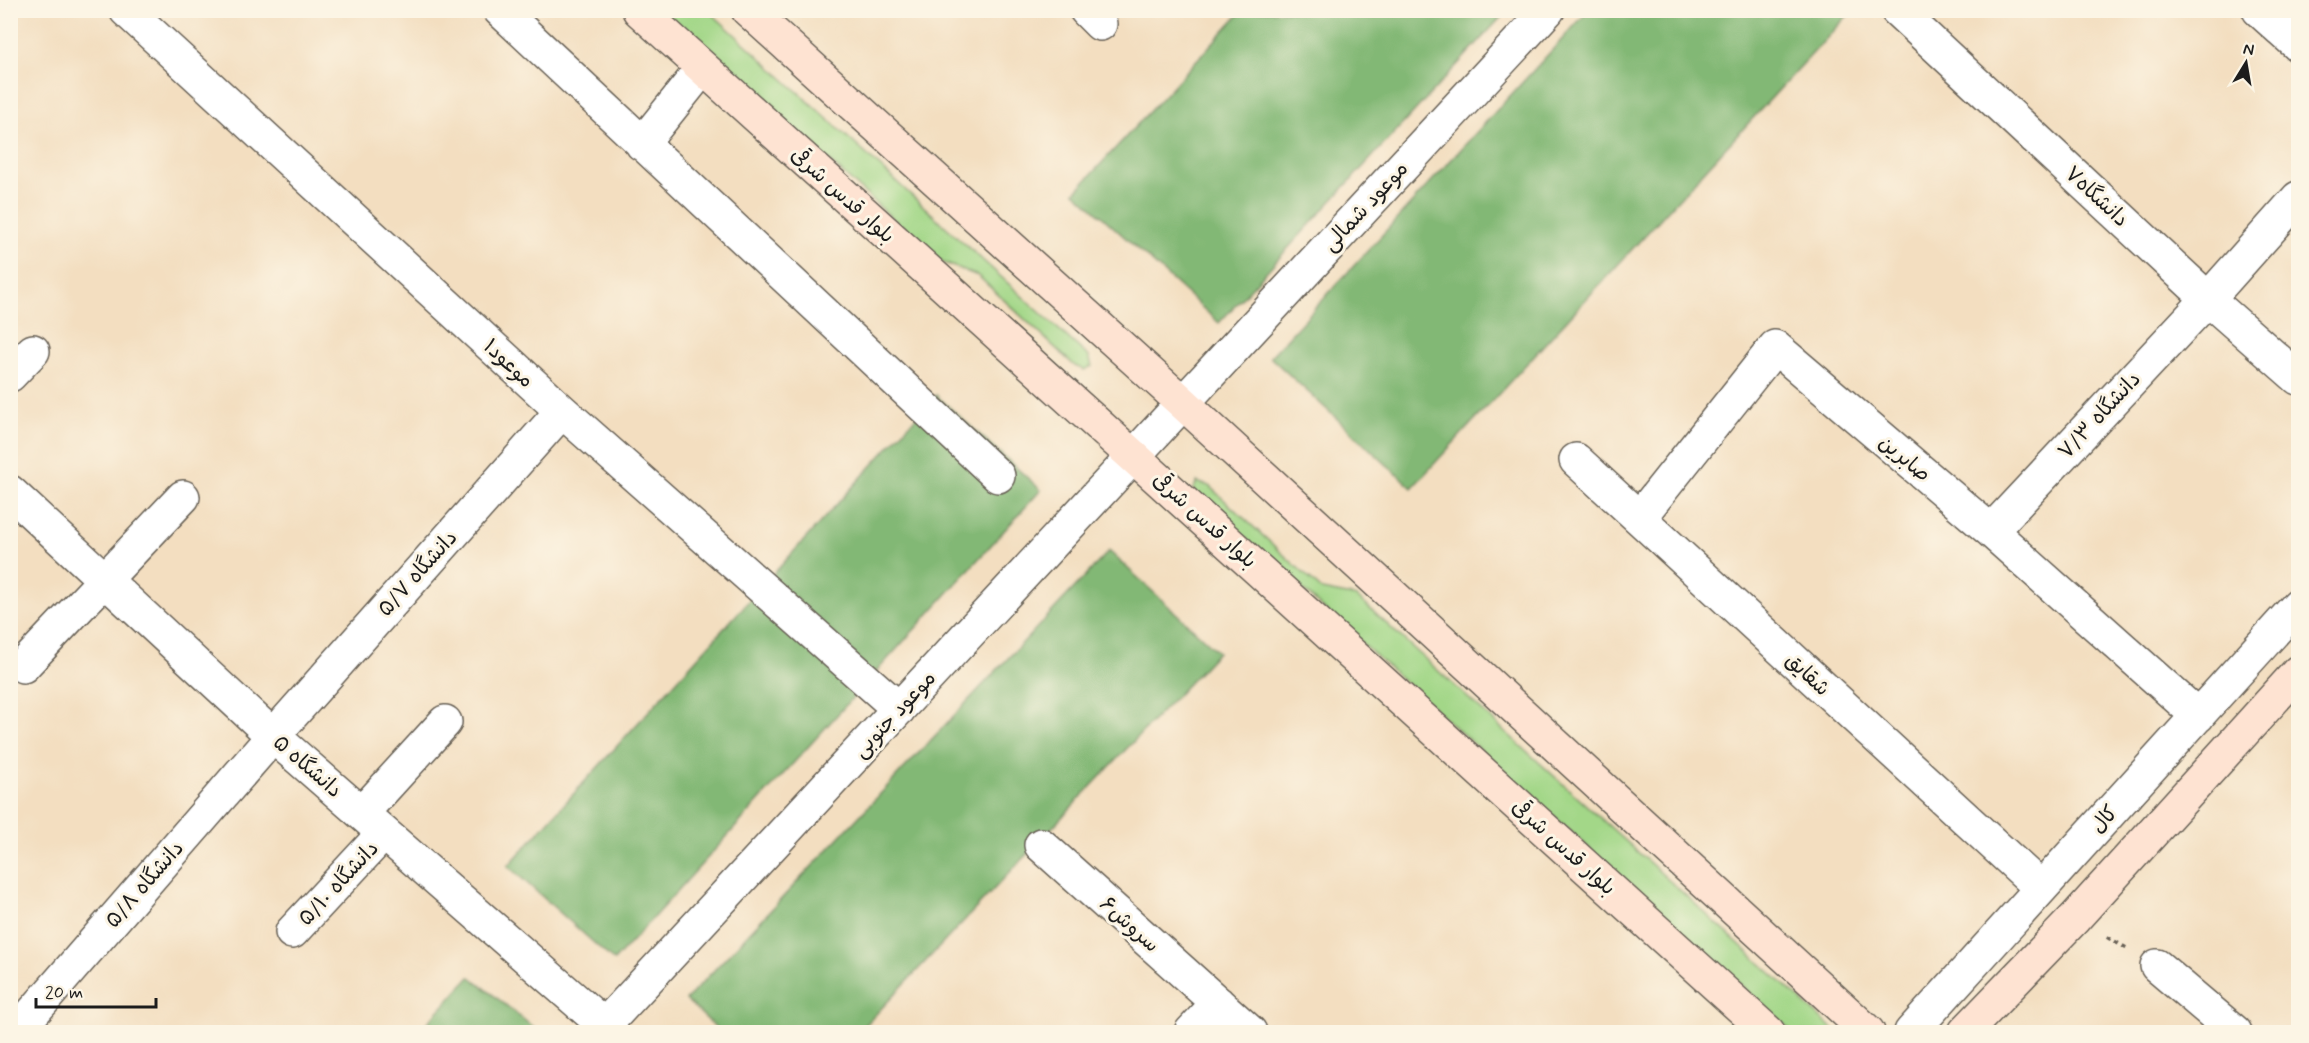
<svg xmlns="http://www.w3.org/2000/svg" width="2309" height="1043" font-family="Mynerve,'Playpen Sans Arabic',sans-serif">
<rect width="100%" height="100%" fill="#fcf5e5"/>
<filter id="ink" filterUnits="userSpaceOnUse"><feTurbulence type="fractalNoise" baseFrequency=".0167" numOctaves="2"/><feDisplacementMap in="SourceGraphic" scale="12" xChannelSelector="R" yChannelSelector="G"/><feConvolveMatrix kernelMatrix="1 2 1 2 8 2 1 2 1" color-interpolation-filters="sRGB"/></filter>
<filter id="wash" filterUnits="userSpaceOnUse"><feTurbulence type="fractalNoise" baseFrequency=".008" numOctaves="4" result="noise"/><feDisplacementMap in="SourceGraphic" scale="24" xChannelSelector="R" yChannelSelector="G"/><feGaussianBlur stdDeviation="1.35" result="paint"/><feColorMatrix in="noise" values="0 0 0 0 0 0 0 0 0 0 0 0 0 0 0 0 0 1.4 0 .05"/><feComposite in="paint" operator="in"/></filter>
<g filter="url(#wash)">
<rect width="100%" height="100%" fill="#f3dec0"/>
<path fill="#a3d788" stroke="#607a52" stroke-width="1.5" d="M663,11H709L1089,357L1092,366L1084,370L1075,366L978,276L941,262Z
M1197,482L1209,486L1322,590L1357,597L1836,1032H1793L1203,500L1193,490Z"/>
<path fill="#82b874" stroke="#4f6a48" stroke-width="1.5" d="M1242,11H1507L1219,323L1075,192Z
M1846,11L1849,14L1412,488L1270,357L1588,11Z
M936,395L1041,490L614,961L508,866Z
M1109,551L1218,652L859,1032H721L686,1000Z
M470,977H471L539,1032H419Z"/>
</g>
<g filter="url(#ink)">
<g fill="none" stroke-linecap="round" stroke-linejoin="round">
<g stroke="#676055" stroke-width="36">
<path id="street" d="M126,10L562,411L899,709
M500,10L998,476
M1086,10L1100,24
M1897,10L2208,299L2298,378
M2259,10L2298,45
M642,144L702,69
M10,375L33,351
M1576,460L2041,888
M10,492L273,736L612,1032
M1639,518L1775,347L1991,531L2198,716
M1991,531L2208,299L2298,198
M23,666L183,497
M362,813L445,722
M1041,845L1250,1032
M292,932L384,833
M2157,966L2235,1032
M604,1026L1548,10
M16,1032L273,736L562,411
M1191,1032L1218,1003
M1911,1032L2298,605"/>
</g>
<g stroke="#676055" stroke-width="36">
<path id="secondary" d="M639,10L1134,457L1768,1032
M748,10L1182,402L1868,1032
M1965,1032L2075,918L2298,672"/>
</g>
<path stroke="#676055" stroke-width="4" stroke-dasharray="4.5 4.5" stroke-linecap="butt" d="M2107,937L2126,948"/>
<use href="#street" stroke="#fff" stroke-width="33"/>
<use href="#secondary" stroke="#fee3d2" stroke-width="33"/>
</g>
</g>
<g text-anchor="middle" stroke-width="6" stroke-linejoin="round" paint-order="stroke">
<g font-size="21" fill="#1c1c1c" stroke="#fcf5e5">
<text transform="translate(843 195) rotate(42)" y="7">بلوار قدس شرقی</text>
<text transform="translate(2097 196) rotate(43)" y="7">دانشگاه۷</text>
<text transform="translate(1365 206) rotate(-47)" y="7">موعود شمالی</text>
<text transform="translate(509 363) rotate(43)" y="7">موعود۱</text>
<text transform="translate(2099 415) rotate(-47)" y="7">دانشگاه ۷/۳</text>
<text transform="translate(1905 458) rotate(40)" y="7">صابرین</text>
<text transform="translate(1205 520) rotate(42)" y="7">بلوار قدس شرقی</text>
<text transform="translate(417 573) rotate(-48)" y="7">دانشگاه ۵/۷</text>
<text transform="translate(1808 674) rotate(43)" y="7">شقایق</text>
<text transform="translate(894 714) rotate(-47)" y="7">موعود جنوبی</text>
<text transform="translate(308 766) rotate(41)" y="7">دانشگاه ۵</text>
<text transform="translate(2104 819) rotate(-48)" y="7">کال</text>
<text transform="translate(1564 847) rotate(42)" y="7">بلوار قدس شرقی</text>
<text transform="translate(338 883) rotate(-47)" y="7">دانشگاه ۵/۱۰</text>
<text transform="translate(144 884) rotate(-49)" y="7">دانشگاه ۵/۸</text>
<text transform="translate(1130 924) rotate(42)" y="7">سروش۶</text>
</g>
</g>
<rect width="2309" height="1043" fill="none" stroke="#fcf5e5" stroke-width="36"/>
<g transform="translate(2246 63) rotate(11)" stroke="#fcf5e5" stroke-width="4.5" paint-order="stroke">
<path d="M0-4.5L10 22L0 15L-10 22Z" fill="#1c1c1c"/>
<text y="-9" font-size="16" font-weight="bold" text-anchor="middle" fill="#1c1c1c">N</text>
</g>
<path d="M36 998v9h120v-9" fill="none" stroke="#1c1c1c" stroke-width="3"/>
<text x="45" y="998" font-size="18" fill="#1c1c1c" stroke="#fcf5e5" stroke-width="4.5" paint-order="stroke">20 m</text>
</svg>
